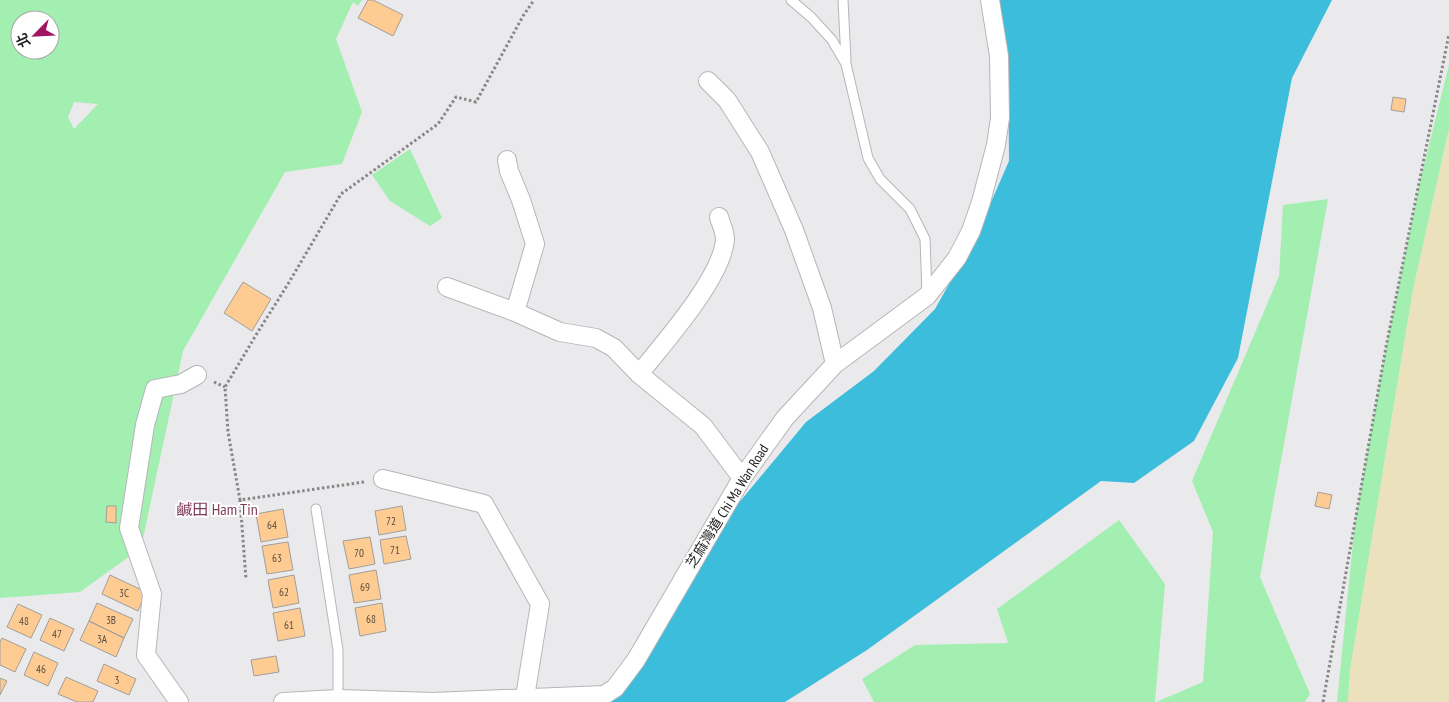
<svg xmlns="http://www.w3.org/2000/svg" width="1449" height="702" font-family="'PT Sans Narrow','Noto Sans TC',sans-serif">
<rect width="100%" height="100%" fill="#eaeaec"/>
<path fill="#a2efb1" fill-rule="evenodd" d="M0,0H362L358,6L353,2L336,39L362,112L342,164L285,172L183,351L141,548L80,592L0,598ZM20,20H50V50H20ZM74,102L98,104L74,129L68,117Z
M1449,65V129L1413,290L1350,671L1348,702H1337L1355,522L1386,347L1420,181Z
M410,149L442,218L430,226L390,201L372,175Z
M1328,199L1260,577L1310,694L1305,702H1156L1203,682L1213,532L1192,481L1279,276L1283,205Z
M1119,520L1165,584L1155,702H874L862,679L915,645L1008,643L997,609Z"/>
<path fill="#ebe1bc" d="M1449,129V702H1348L1350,671L1413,290Z"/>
<path fill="#3bbddb" d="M996,0H1332L1292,78L1238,358L1194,441L1134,483L1101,481L867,650L785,702H612L676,609L737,505L806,422L874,371L935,309L977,234L1009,161L1008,57Z"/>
<path fill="#fecc92" stroke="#9f9e9d" d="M368,0H373L403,15L393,36L358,18Z
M1393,97L1406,99L1404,112L1391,110Z
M243,282L271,299L252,331L224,313Z
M1318,492L1332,495L1329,509L1315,506Z
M107,506H116V523L106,522Z
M402,506L406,530L379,535L375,511Z
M283,509L288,537L261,542L256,514Z
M406,536L411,559L384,564L380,540Z
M370,537L375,564L349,569L343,541Z
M288,542L293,570L267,574L262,546Z
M376,570L381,599L354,603L349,575Z
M110,575L146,592L138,611L102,594Z
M294,575L299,603L273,608L268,580Z
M97,603L133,619L124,638L89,621Z
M382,603L386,631L360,636L355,608Z
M18,604L42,615L31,638L7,627Z
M300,608L305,636L278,641L273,613Z
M50,618L74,629L64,651L40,640Z
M89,621L124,638L116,657L80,640Z
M2,638L26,649L15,672L0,665V642Z
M34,652L58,663L48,686L24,675Z
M276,656L279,672L254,676L251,660Z
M104,664L136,679L129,695L97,681Z
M66,677L98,691L93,702H77L58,694Z
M0,678L7,681L0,695Z"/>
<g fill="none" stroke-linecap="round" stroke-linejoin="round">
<g stroke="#b5b6b7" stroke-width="11">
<path id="lane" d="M791,0L811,17L832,40L846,64L868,158L880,179L910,209L925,239L927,293
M843,0L846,61
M316,509L338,650V699"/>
</g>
<g stroke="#b5b6b7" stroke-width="20">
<path id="street" d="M708,81L727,100L760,152L794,230L822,308L835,364
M507,160L509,171L521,200L535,244L515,312
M447,287L515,312L560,332L596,338L614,348L639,374L703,426L742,478
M639,374C663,344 723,277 725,239C725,232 721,224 719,217
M383,479L484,504L540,604L525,697
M179,702L146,655L152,594L129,528L145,425L155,389L181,384L197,375
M283,702L338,699L433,702L604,695L615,688L636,660L742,478L785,418L835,364L927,296L957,258L971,231L981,202L996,145L1000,118L999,56L990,0"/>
</g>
<path stroke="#878788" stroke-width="3" stroke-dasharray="2.5 2.5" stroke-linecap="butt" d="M214,382L225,387
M364,482L240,500L228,432L225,387L256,335L288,284L341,194L438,124L456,97L476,102L523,16L534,0
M240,500L246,579
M1323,702L1386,347L1449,34"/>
<use href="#lane" stroke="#fff" stroke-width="9"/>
<use href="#street" stroke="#fff" stroke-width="18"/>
</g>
<g text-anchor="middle" stroke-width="4" stroke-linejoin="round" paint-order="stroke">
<g font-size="11" fill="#594c3f">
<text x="391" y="525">72</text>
<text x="272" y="529">64</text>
<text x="395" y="554">71</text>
<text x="359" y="557">70</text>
<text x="277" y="562">63</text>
<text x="365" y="591">69</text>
<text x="284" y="596">62</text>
<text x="124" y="597">3C</text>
<text x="371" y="623">68</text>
<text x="111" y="624">3B</text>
<text x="24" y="625">48</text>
<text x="289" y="629">61</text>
<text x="57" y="638">47</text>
<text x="102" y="643">3A</text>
<text x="41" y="673">46</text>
<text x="117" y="684">3</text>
</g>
<g font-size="14" fill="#222223" stroke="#fff">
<text transform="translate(727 506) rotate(-58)" y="5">芝麻灣道 Chi Ma Wan Road</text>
</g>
<g font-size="16" fill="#803c59" stroke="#fff">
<text x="217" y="515">鹹田 Ham Tin</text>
</g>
</g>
<g transform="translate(35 35) rotate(246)"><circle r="24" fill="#ffffff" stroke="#a7a7a7"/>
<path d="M0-4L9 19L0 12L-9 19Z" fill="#a01560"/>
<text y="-8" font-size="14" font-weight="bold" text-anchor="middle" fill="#222223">北</text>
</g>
</svg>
